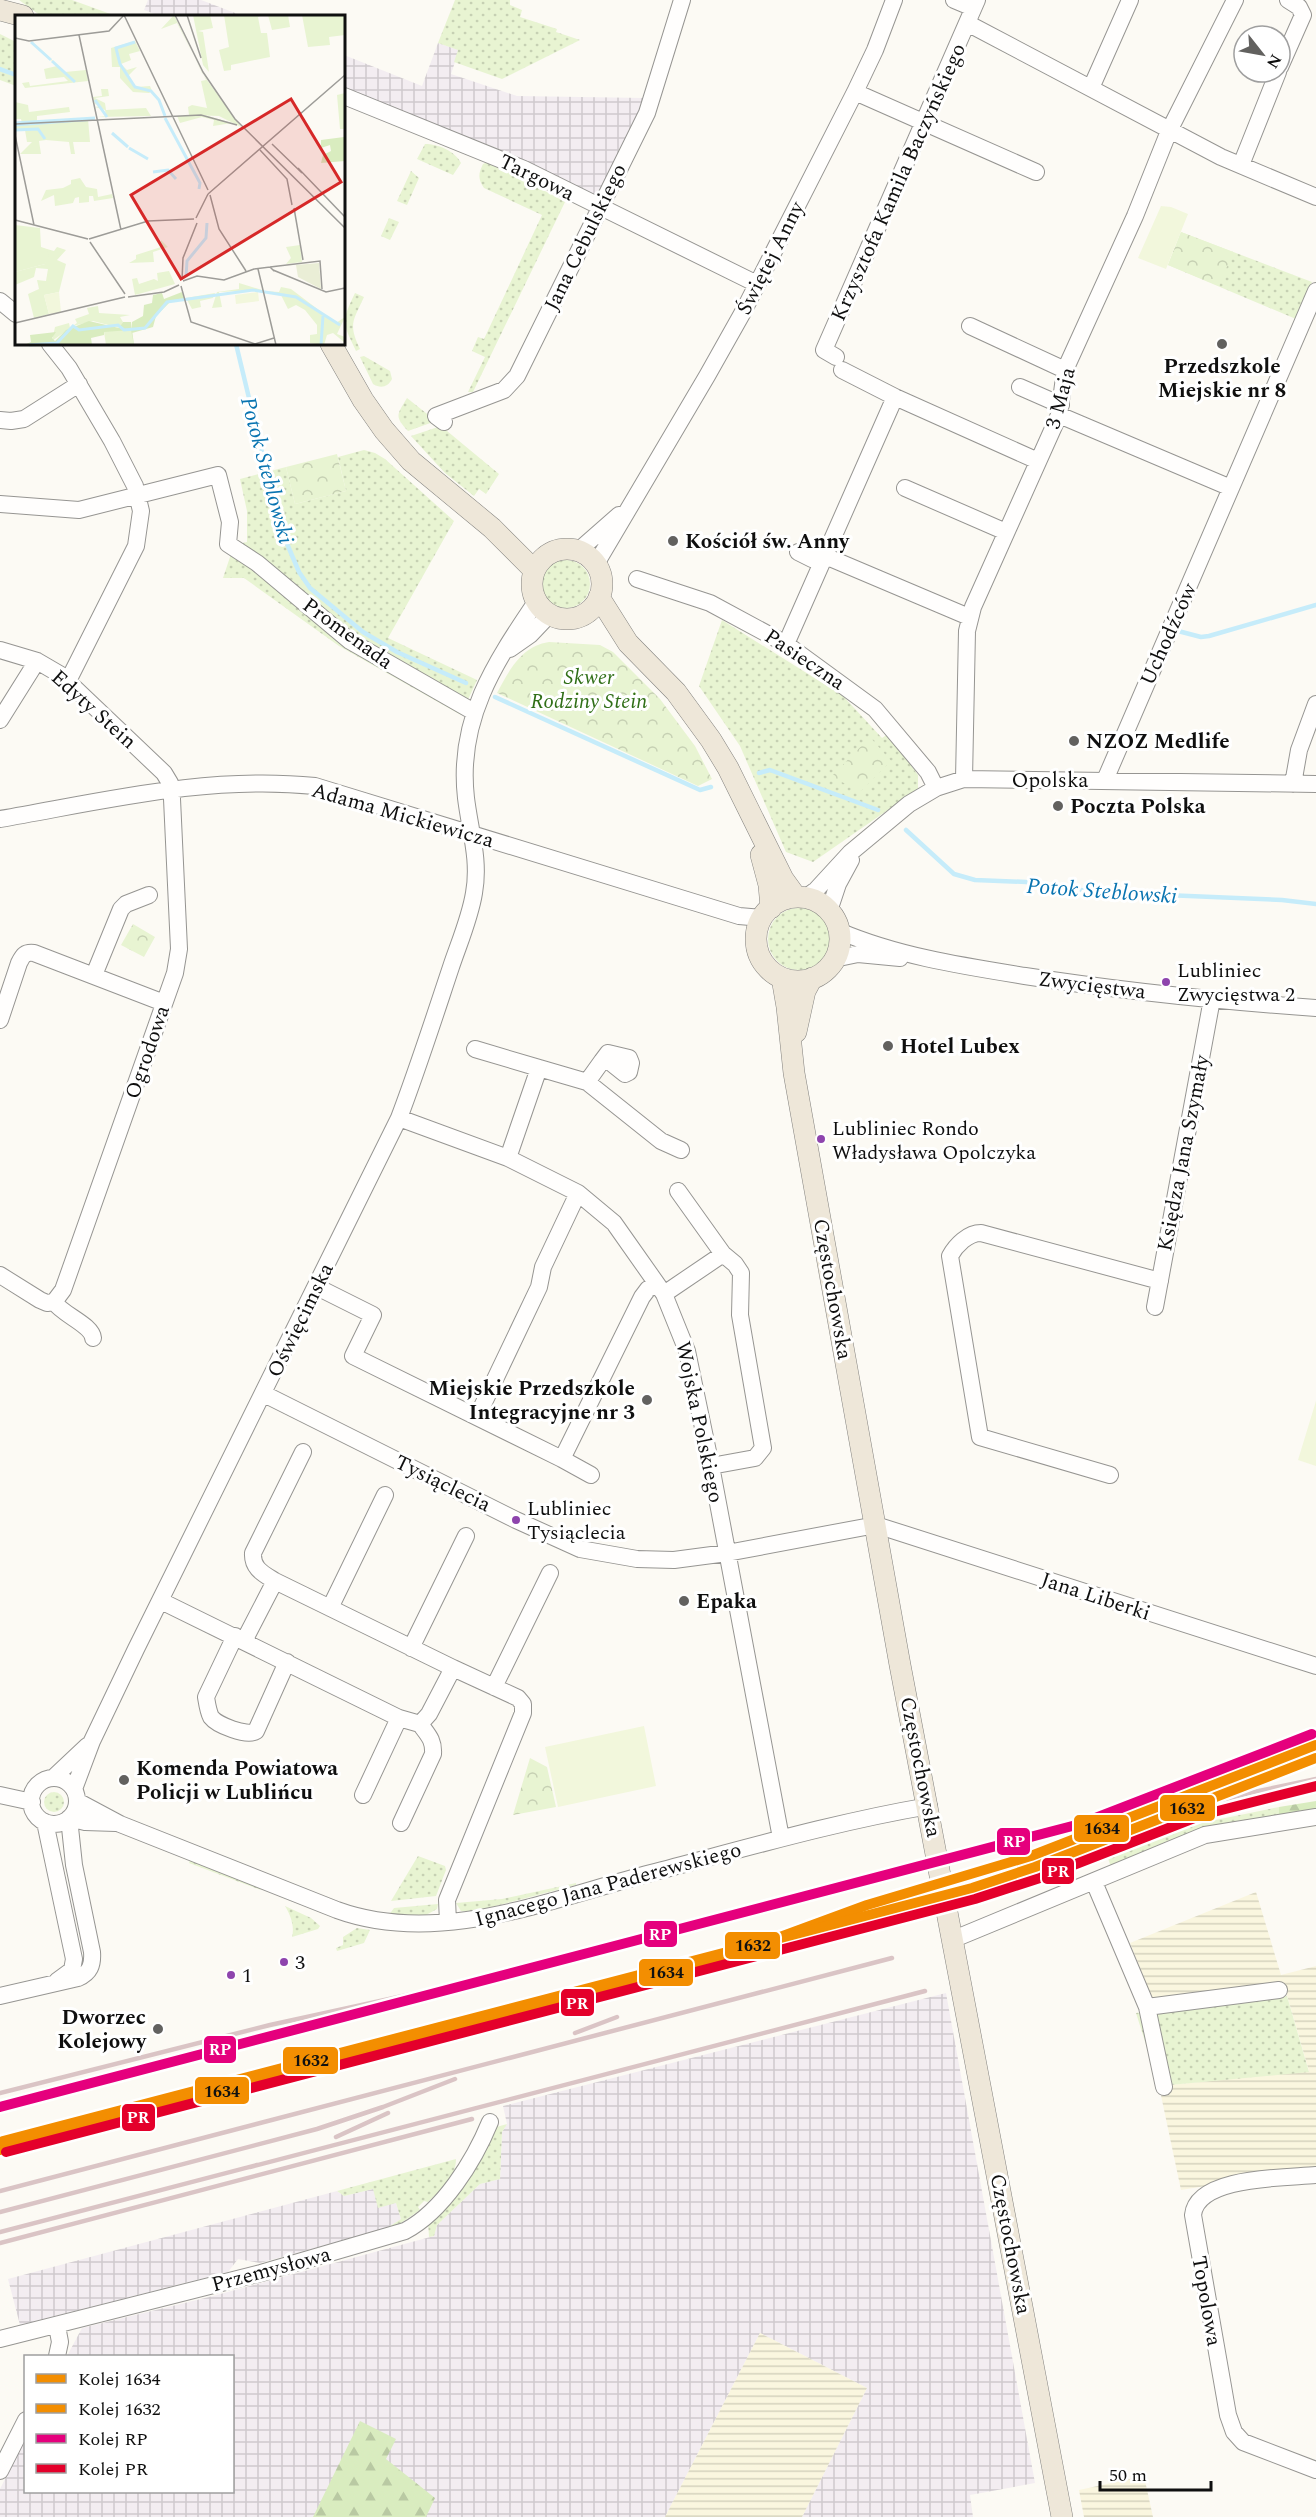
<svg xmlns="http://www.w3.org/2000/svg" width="1316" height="2517" font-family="Spectral,serif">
<defs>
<pattern id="industrial-grid" width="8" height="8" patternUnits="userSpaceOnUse" patternTransform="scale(1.5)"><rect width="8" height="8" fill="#f3edf1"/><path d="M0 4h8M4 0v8" fill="none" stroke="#cfcacd"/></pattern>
<pattern id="farmland-rules" width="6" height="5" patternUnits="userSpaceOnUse" patternTransform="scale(1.5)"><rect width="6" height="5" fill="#faf6df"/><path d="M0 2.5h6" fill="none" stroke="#d5d2be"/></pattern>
<pattern id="grass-dots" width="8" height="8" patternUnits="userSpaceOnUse" patternTransform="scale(1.5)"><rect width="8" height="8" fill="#e8f4d2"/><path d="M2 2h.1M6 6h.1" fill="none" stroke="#c6d0b3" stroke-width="1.8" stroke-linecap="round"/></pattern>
<pattern id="forest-firs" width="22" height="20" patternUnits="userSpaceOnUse" patternTransform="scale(1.5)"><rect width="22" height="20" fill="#d9ecbf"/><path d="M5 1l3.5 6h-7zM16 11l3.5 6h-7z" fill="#b9c9a3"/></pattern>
<pattern id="park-crowns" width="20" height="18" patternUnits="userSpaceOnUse" patternTransform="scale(1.5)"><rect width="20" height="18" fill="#e8f4d2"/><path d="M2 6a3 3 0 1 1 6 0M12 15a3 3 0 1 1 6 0" fill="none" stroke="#c6d0b3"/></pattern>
</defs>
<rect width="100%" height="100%" fill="#fcfaf4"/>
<path fill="url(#industrial-grid)" d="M148,0H201L243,16H160L144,10Z
M438,43L459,50L451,74L517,96L645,98L600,194L590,196L501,150L344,88V55L422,86Z
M946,1993L1035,2483L970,2495L973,2517H802L867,2388L760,2333L665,2517H0V2489L25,2439L26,2492H232V2356H67L82,2328L213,2296L434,2236L437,2225L480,2184L500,2179L502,2132L507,2124L503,2106Z
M373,2189L396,2203L401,2219L387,2228L260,2263L238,2259L228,2272L20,2325L8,2279L337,2191L344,2196Z"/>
<path fill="url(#farmland-rules)" d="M1256,1892L1281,1975L1316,1966V2168L1181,2190L1159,2086L1309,2071L1284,1985L1153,2000L1130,1943Z
M760,2333L867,2388L802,2517H665Z
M1144,2476L1153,2517H1084L1079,2490Z"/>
<path fill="url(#grass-dots)" d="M19,0H72L116,16H41Z
M455,0H510V5L522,10L520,17L557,29L556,32L580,40L502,79L454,62L458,50L438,43Z
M0,34L16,42V86L0,80Z
M425,144C438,144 455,151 461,163L453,175L417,159Z
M490,161L565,202L473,392H468L485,357L472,351L478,337L484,339L542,215L484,188C478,179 478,174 483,164Z
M411,171L419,178L407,205L397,201Z
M389,218L399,222L390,240L381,236Z
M1181,232L1312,282L1296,319L1168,265Z
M355,293L364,297C353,321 348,324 360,349L356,351C342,321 341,323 355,293Z
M364,356L390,371L392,379C388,387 381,389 373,384L360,357Z
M407,398L436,421L408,431C394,416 397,415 407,398Z
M441,426L499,474L486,494L479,489L474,496L445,473L411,436Z
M364,450L375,453L385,459L454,521L388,638L477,680L461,715L339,646L244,578H223L234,545L247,542V511L240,479L286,467L295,504L346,491L338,457Z
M542 584a24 24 0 1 1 48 0a24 24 0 1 1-48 0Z
M722,620L843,696L882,738L888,734L918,775V789L813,862L786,852L740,746L699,686Z
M768 939a31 31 0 1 1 62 0a31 31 0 1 1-62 0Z
M44 1802a10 10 0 1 1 20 0a10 10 0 1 1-20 0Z
M1279,1807V1816L1193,1833L1158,1845L1111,1867L1104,1847L1176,1828Z
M418,1856L445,1866L446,1870L436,1896L391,1901Z
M190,1860L259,1888L261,1890L189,1863Z
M576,1883V1885L472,1912L461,1911L456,1903L502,1899Z
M438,1904L437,1909L426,1915H389L394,1908Z
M285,1906L311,1918L320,1926L318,1929L292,1937C295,1926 290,1914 285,1906Z
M357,1928L370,1930L364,1943L337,1951L336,1948L343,1945V1937Z
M1287,1996L1309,2072L1159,2086L1136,2013Z
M507,2124L502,2132L500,2179L480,2184L437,2225L434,2236L429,2237L428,2221L493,2128Z
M456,2159C456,2178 440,2190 428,2202L424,2201L418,2207L420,2210L401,2223L387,2228L401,2219L396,2203L378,2208L373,2189L344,2196L337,2191Z"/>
<path fill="url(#forest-firs)" d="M1316,1801V1810L1279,1816V1807Z
M360,2421L396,2439L386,2459L435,2498L426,2517H313Z"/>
<path fill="url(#park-crowns)" d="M1181,232L1233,252L1219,286L1168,265Z
M337,454L346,491L295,504L286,467Z
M549,642L600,645L613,652L660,699L695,746L712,779L698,786L497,693C509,671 521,646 549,642Z
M870,737L891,761L861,791L831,777Z
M133,924L155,937L144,957L121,945Z
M530,1758L547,1767L556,1807L513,1815Z"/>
<path fill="#f2f7dc" d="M1161,206L1171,207L1188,214L1166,269L1138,258Z
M1316,1401V1466L1298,1460Z
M644,1726L656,1786L558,1807L545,1747Z"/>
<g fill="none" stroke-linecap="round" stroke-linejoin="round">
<path stroke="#c6ecfa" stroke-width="4.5" d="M0,69L16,75
M236,344L280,527L299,572L310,588L363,632L397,652L466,683
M1178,631L1201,637L1209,636L1316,605
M495,697L700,790L711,787
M759,773L770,770L878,810
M906,830L954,874L975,880L1026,882L1094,892L1282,900L1316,904"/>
<g stroke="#969592" stroke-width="18">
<path id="minor" d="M954,0L973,8
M967,23L1221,157L1316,197
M1280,67L1303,15L1299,7L1288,0
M1091,88L1130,0
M855,92L1036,172
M344,96L524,169L757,284
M1241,165L1278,72
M0,301L16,314
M970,326L1065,370
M50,344L69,368L112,441L135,486L141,511L136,546L68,681
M836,357L824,350L977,0
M842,370L895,397
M1020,387L1061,405
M1059,415L1231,488
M0,420L11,421L24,419L79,384
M444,422L436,416L504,390L517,376L647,113L682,0
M905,488L1006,532
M0,504L79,510L218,475L230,522L228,544L257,563L350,641L474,712
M578,551L619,515
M798,552L812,559L825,556L969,617
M596,564L707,376L743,312L855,92L875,50L894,0
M637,579L710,603L786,644L875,709L928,772L936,788
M786,644L895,397L1038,461
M510,649L530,635L549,615
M0,650L37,661L61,675L164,773L170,783L172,799L179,949L175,973L63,1290L54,1302
M0,720L37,661
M964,779L967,631L973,607L1059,415L1065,370L1135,216L1169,131L1235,0
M1105,780L1316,291
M1293,784L1299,750L1316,704
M0,819C104,801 208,775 315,786L739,916L762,918
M805,898L816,890L850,853L909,804L936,788L964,779L1316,784
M829,911L838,884L851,860
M839,931C897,956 963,966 1025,976C1122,991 1219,1001 1316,1008
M834,959L858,954L900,958
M94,975L121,909L126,904L149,895
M0,1020L19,963C23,955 25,952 34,953L164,1003
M475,1049L539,1068
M587,1082L602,1061L610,1062L625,1074L629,1072L631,1063L629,1058L608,1053L602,1061
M399,1118L508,1158L578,1193L614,1223L664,1294L687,1351L711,1466L781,1838
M508,1158L539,1068L587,1082L661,1141L681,1150
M678,1191L723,1254
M0,1275L40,1300L47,1303L54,1302
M317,1287L373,1315L353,1356L562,1459L642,1297L648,1289L657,1284
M664,1294L723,1254L735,1264L741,1273L740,1315L763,1448L755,1458L711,1466
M54,1302C63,1315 92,1325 93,1338
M1155,1307L1212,999
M264,1394L516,1520L580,1549L637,1559L674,1560L727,1553L876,1525L1316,1666
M477,1417L539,1287L543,1267L578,1193
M303,1452L253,1553C252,1569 264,1574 275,1581L453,1668
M562,1459L591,1475
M1110,1475L980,1437L950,1256C956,1245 968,1233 981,1233L1160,1281
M161,1601L399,1718L420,1724
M330,1608L385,1495
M235,1636L206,1697C207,1703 208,1711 211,1717C217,1725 247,1737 256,1731L287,1662
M244,1641L275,1581
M411,1648L466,1536
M494,1687L550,1573
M420,1724L429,1714L453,1668L518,1698L523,1704V1713L447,1900L448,1922
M53,1778L87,1746
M31 1801a23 23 0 1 1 46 0a23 23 0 1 1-46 0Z
M74,1789L92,1741L136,1649L399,1118C418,1068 434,1018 451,967C459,943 470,918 474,893C480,860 470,831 466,798C457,720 494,664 536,602
M0,1795L32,1802
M363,1795L399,1718
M77,1801L120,1824L337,1910C439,1947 551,1899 651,1873C743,1849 835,1822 929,1806
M45,1822L74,1959L72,1970L57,1981
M401,1823L433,1754C434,1740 428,1735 420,1724
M1094,1882L1147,2007L1279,1990
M954,1939L1205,1835L1316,1817
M0,1996L78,1978C90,1973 93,1965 92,1952L74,1865L69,1818L85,1822L116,1823
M1147,2007L1164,2087
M1316,2175C1285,2178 1197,2176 1193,2215L1228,2415L1234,2432L1243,2442L1316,2470
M57,2326L60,2342L57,2356
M0,2339L261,2273L405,2231C443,2211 474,2161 490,2122
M0,2471L26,2420"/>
</g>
<g stroke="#83827f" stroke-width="22">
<path id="major" d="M0,10L23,16
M331,344L363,400L384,430L411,461L492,528L534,570
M532 584a35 35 0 1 1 70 0a35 35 0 1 1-70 0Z
M599,597L628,643L676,692L711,740L728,768L783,879L796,897
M761,855L769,885L771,908
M756 939a42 42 0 1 1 84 0a42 42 0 1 1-84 0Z
M782,978L787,1007L794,1073L900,1665L1062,2517
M796,1032L805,991L812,978"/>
</g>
<use href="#minor" stroke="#fffefd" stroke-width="16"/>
<use href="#major" stroke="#eee7d9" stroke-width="21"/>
<path stroke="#dac4c5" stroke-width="4.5" d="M1084,1835L1249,1793L1316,1779
M969,1876L1202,1815L1316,1791
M575,2033L617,2017
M0,2093L270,2025L490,1977L1195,1792
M336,2137L388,2113
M250,2167L925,1991
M0,2191L892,1958
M0,2212L317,2129L383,2107L455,2079
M0,2232L257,2165
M0,2243L472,2119"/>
<g stroke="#fff" stroke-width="15">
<path id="rail-1" d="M0,2150L725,1957L867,1905L1031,1856L1316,1745"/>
</g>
<g stroke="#fff" stroke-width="15">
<path id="rail-2" d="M3,2141L972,1888L1035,1867L1316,1758"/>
</g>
<g stroke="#fff" stroke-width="15">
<path id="rail-3" d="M0,2107L1080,1824L1312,1734"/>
</g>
<g stroke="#fff" stroke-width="15">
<path id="rail-4" d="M6,2152L975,1899L1040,1878L1202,1815L1316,1786"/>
</g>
<use href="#rail-1" stroke="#f38e01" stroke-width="10"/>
<use href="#rail-2" stroke="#f38e01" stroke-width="10"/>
<use href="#rail-3" stroke="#e5007d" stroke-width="10"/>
<use href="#rail-4" stroke="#e4002b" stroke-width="10"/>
</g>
<g fill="#62615f" stroke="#fff" stroke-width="2">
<circle cx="1222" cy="344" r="6"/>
<circle cx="673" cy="541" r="6"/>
<circle cx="1074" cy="741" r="6"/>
<circle cx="1058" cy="806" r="6"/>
<circle cx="888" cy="1046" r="6"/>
<circle cx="647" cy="1400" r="6"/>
<circle cx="684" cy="1601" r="6"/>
<circle cx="124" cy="1780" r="6"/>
<circle cx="158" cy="2029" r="6"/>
</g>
<g fill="#8e44ad" stroke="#fff" stroke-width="2">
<circle cx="1166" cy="982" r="5"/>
<circle cx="821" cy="1139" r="5"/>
<circle cx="516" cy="1520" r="5"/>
<circle cx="284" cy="1962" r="5"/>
<circle cx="231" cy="1975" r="5"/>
</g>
<g text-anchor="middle" stroke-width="6" stroke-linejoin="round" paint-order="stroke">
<g font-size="20" fill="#0f0f0f" stroke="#fff" text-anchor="start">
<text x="1177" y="977">Lubliniec<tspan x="1177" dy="24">Zwycięstwa 2</tspan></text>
<text x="832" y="1135">Lubliniec Rondo<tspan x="832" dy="24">Władysława Opolczyka</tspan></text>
<text x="527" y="1515">Lubliniec<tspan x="527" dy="24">Tysiąclecia</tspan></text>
<text x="295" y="1969">3</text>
<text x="242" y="1982">1</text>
</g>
<g font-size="21" fill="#0f0f0f" stroke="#fff">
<text transform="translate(537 177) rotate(26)" y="7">Targowa</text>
<text transform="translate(898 182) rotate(-66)" y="7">Krzysztofa Kamila Baczyńskiego</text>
<text transform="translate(585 237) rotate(-64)" y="7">Jana Cebulskiego</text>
<text transform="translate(770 258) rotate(-63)" y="7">Świętej Anny</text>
<text transform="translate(1060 398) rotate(-75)" y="7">3 Maja</text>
<text transform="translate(348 633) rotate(36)" y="7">Promenada</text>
<text transform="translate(1168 634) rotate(-66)" y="7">Uchodźców</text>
<text transform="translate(805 659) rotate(34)" y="7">Pasieczna</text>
<text transform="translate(94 709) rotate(42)" y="7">Edyty Stein</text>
<text x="1050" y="787">Opolska</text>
<text transform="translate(403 815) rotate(16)" y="7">Adama Mickiewicza</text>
<text transform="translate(1092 985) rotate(7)" y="7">Zwycięstwa</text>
<text transform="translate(147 1052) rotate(-71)" y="7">Ogrodowa</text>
<text transform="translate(1183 1153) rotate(-79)" y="7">Księdza Jana Szymały</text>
<text transform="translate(833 1289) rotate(80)" y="7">Częstochowska</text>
<text transform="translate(300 1320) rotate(-64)" y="7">Oświęcimska</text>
<text transform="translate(700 1422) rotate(78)" y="7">Wojska Polskiego</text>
<text transform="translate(443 1483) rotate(26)" y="7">Tysiąclecia</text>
<text transform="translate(1096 1596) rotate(18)" y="7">Jana Liberki</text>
<text transform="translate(921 1767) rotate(79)" y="7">Częstochowska</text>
<text transform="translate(608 1884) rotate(-15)" y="7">Ignacego Jana Paderewskiego</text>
<text transform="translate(1011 2244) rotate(79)" y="7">Częstochowska</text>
<text transform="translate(271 2269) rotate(-15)" y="7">Przemysłowa</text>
<text transform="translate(1207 2301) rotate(80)" y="7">Topolowa</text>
</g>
<g font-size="21" font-weight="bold" fill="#0f0f0f" stroke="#fff" text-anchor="start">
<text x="1222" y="373" text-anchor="middle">Przedszkole<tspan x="1222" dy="24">Miejskie nr 8</tspan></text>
<text x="685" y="548">Kościół św. Anny</text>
<text x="1086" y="748">NZOZ Medlife</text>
<text x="1070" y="813">Poczta Polska</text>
<text x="900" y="1053">Hotel Lubex</text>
<text x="635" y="1395" text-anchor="end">Miejskie Przedszkole<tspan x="635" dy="24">Integracyjne nr 3</tspan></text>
<text x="696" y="1608">Epaka</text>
<text x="136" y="1775">Komenda Powiatowa<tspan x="136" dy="24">Policji w Lublińcu</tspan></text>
<text x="146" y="2024" text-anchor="end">Dworzec<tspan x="146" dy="24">Kolejowy</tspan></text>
</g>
<g font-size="21" font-style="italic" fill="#306f17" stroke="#fff">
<text x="589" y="684">Skwer<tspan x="589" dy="24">Rodziny Stein</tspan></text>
</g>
<g font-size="22" font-style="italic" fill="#0974b1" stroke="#fff">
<text transform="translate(268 470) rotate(75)" y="8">Potok Steblowski</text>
<text transform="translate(1102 890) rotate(4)" y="8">Potok Steblowski</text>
</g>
</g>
<g transform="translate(15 15)">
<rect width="330" height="330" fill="#fcfaf4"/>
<path d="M159,0L187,58L226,112L204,101L174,100L173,92L177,90L192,93L186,66L191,65L162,8L146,14ZM178,0H195L198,13L183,16L188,17L194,57L188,50ZM209,0H248L243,2L246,18H252L255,42L216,50V55L209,56L204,35L214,32ZM253,0H273L275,12L257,15ZM17,26L50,57L71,55L73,66L10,73L7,68L14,67L15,71L53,66L49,62L31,64L29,54L42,51ZM120,26L125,36L114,39L116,45L106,49L112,55L122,52L112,62L121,72L135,71L137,76L134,78L118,77L105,63V52H97L96,33ZM86,74H93L94,81L80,83L90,88L91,95L131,93L136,101L83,102L91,101L90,95L80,92L86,91L80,89L78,82L87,81ZM0,87L13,90L14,97L54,92L55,97L22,101V106L7,108L6,104H0ZM162,101H193L217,108L198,111L199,105L187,102L165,108ZM73,104L75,127H58L60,139H56L54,127L31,125L24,126L26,139H5L17,127H12L10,115H0V110ZM65,163L71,172L82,174L83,182L97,179L98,183L79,186L78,181H74V187L64,188V182L60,183L58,188L40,191L39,180L26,186L31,175L48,173L56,169V165ZM146,225L153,232L138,237L139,247L114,248L121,244V240L146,232ZM42,232L51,235L42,245L51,249L44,277L29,280L34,299L19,303L13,279L24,274L22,265L31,266L33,254L21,253L19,262L0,270V257L30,249L32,234L39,236ZM224,268L247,275L204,277L207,292L197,293L202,277L224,274ZM266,272L276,274L321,308L330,302L322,319L330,322L329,327L318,318L312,320L309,330L295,328V320L302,319V310L290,295L281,290L273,294L266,280L250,276L264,277ZM83,291L84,298L115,300L105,302L108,307L105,313L78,306L58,311L37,326L40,312L54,308L55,313L62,308L60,304L74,299L72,293Z" fill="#e8f4d2"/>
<path d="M329,122L330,146L306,148L308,140L316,136L315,130L306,133V125ZM167,277L170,285L155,287L141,301L138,312L117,318V307L128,301L129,290L137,288L138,280L147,278L149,284ZM74,306L104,313L108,307H116L119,330L89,317V320L76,323L77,330H9L16,327L15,320L41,317L37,323L40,326L51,315Z" fill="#d9ecbf"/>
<path d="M304,248L306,274L283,262L281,250Z" fill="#eaeed6"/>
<path d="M285,230L287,247L271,249L276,243L271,232ZM154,256L160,269L120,280L117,264L122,263L124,269L139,264L143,266L142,258ZM200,278L198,283L185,286L186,292L177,294L171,283ZM116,315L119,330H91L89,317Z" fill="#e8f4d2"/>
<path d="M287,0H330V20L314,22L315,30L293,32ZM330,78V114H325L322,80ZM0,210L25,213L26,232L32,234L34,240L30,249L0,257Z" fill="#e8f4d2"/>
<path d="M44,277L46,297L34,299L29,280ZM243,277L244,286L221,289L220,280Z" fill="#f2f7dc"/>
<path fill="none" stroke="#c6ecfa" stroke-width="3" d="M16,27L36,45M120,27L101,33L105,49L120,72L136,76L144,85L150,101M37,46L60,67M80,85L92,102M150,103L185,168L184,174M0,108L80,103M0,110L80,104M0,115L23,114L30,124M97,118L113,132M114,133L133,144M138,157L153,155L161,164M171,262L172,246L191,223L192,208M14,330L42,328L58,311L64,315L103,310L109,315L130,313L152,287L238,275L281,282L325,310M306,330L308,301"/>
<path fill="none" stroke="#9d9c98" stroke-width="1.5" d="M160,0L188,57L220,104L330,213M172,0L186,43M64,20L106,215M0,23L14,26L94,16L109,0L193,175M0,109L186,100L222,110M0,120L19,210M257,129L287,158M245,135L272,164L277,190M283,153L330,202M193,179L330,60M195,180L204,214L231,256M279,193L288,245M181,203L193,179M0,205L73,224M74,224L133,206L179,204M75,227L110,279M255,252L305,246L307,274M243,254L261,330M258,255L311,277L330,273M167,265L168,243L182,208M168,266L182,261L209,265L239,254L255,252L259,256M166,271L176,307L240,329L259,323M113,282L149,277L164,270M0,308L110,282"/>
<path fill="#d62828" fill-opacity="0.15" stroke="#d62828" stroke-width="3" d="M276,84L326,167L166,264L116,180Z"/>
<rect width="330" height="330" fill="none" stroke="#0f0f0f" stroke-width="3"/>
</g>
<g stroke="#fff" stroke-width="2">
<rect x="1159" y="1794" width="57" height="28" rx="6" fill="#f38e01"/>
<rect x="1073" y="1814" width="57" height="29" rx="6" fill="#f38e01"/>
<rect x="996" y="1827" width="35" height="29" rx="6" fill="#e5007d"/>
<rect x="1041" y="1857" width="34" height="28" rx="6" fill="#e4002b"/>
<rect x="643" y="1920" width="35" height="28" rx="6" fill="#e5007d"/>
<rect x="724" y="1931" width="57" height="29" rx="6" fill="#f38e01"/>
<rect x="638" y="1958" width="56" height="29" rx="6" fill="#f38e01"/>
<rect x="560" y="1988" width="35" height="29" rx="6" fill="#e4002b"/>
<rect x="203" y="2035" width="34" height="29" rx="6" fill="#e5007d"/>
<rect x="282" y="2046" width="57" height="29" rx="6" fill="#f38e01"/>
<rect x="194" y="2076" width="56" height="29" rx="6" fill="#f38e01"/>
<rect x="121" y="2103" width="35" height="29" rx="6" fill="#e4002b"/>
</g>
<g font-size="16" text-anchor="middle" font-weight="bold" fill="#fff">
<text x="1014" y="1847">RP</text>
<text x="1058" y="1877">PR</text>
<text x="660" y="1940">RP</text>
<text x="577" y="2009">PR</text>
<text x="220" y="2055">RP</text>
<text x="138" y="2123">PR</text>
</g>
<g font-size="16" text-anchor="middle" font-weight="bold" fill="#111">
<text x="1187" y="1814">1632</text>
<text x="1102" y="1834">1634</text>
<text x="753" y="1951">1632</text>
<text x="666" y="1978">1634</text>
<text x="311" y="2066">1632</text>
<text x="222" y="2097">1634</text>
</g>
<rect x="24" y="2355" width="210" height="138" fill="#ffffff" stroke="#9f9f9f" stroke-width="1.5"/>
<rect x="36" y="2374" width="30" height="9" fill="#f38e01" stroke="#9f9f9f" stroke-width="1.5"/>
<text x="78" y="2385" font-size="18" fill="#0f0f0f">Kolej 1634</text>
<rect x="36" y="2404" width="30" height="9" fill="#f38e01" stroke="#9f9f9f" stroke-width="1.5"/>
<text x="78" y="2415" font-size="18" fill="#0f0f0f">Kolej 1632</text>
<rect x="36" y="2434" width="30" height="9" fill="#e5007d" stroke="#9f9f9f" stroke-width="1.5"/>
<text x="78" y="2445" font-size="18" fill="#0f0f0f">Kolej RP</text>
<rect x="36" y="2464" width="30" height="9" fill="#e4002b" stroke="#9f9f9f" stroke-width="1.5"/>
<text x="78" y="2475" font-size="18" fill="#0f0f0f">Kolej PR</text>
<g transform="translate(1262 54) rotate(121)"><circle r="28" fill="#ffffff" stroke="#9f9f9f" stroke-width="1.5"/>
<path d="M0-4.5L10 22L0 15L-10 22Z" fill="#62615f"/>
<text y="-9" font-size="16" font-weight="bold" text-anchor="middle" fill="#0f0f0f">N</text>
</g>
<path d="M1100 2481v9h111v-9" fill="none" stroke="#0f0f0f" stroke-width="3"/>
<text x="1109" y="2481" font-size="18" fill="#0f0f0f" stroke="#ffffff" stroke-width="4.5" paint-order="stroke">50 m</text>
</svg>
